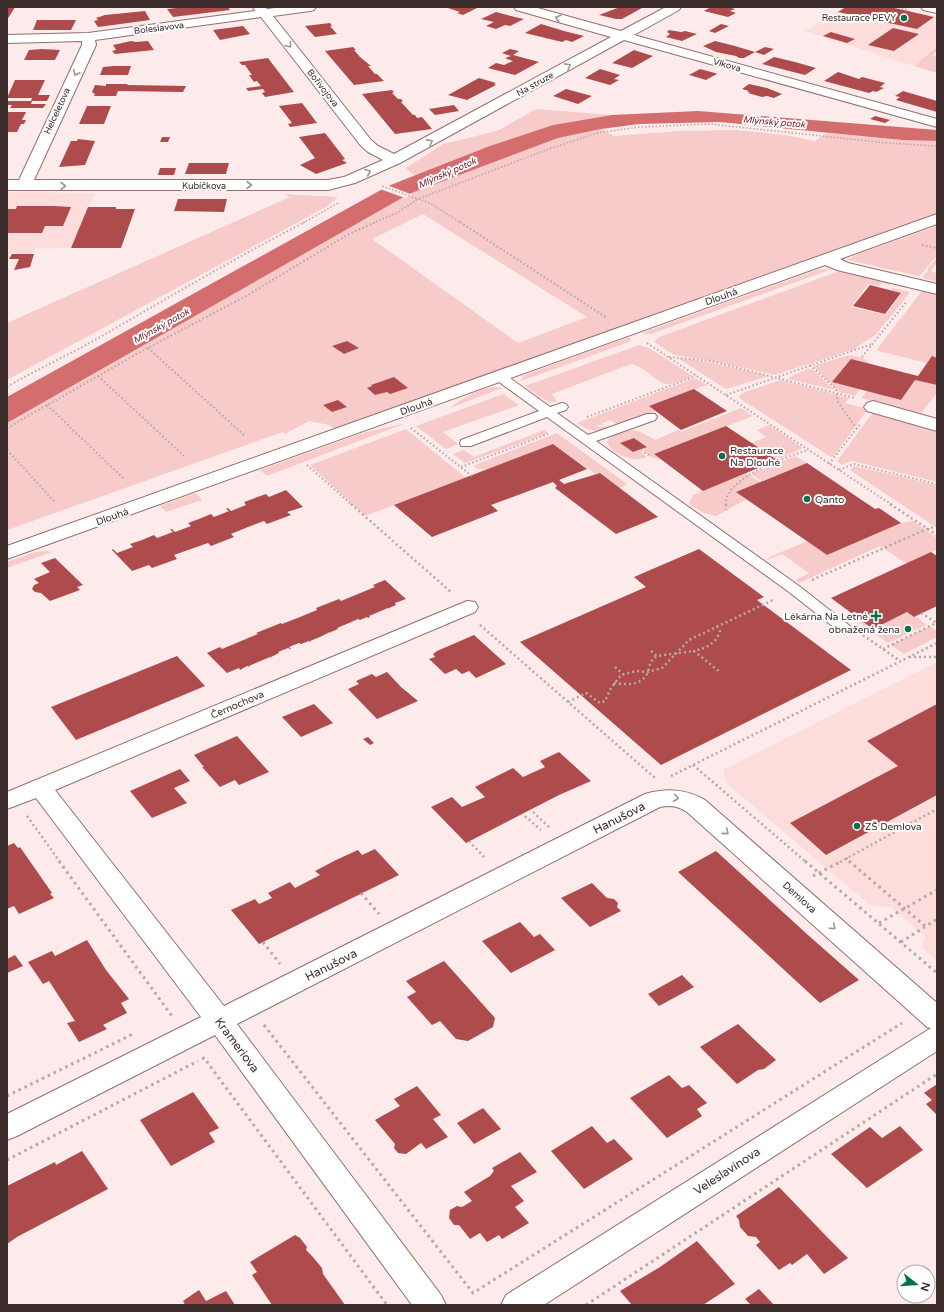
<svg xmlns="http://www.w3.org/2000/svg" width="944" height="1312" font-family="'Varela Round',sans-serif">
<rect width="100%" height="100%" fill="#fcebea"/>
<path fill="#fcdddb" d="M846,7H890L937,17V47L914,66L805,31Z
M7,192L94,193L71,248H35L32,254H7Z
M937,662V961L922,948L925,936L891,907L871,906L726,783L723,770Z"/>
<path fill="#f7cbc9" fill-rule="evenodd" d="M937,47V51L932,55L937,57V73L914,66Z
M536,109L612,115L553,125L487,147L415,176L406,168L443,144L497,131Z
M601,129L614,136L679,131L737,130L784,135L815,141L827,133L902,140L937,141V213L334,429L329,425L309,421L285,434L283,432L7,530V423L409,194L558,138ZM423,214L587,317L518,343L372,239Z
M284,194L338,197L326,207L7,380V323L290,197Z
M937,226V256L919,276L847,260L858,254Z
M937,258V263L931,271L937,273V282L923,278L924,275L928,271V268Z
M832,269L651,334H645L642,333L817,270Z
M842,270L891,283L889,285L882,283L879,286L868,284L851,307L886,315L902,293L891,290L892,288L910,292L892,315L875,335L860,345L855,349L775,375L712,361L674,355L654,342L659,337Z
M922,291L937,294V358L932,357L927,363L878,351L877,349Z
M629,337L631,340L629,342L521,381L523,376L527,374Z
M639,345L649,348L693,376C685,379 677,383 669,384C659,386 645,366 631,364L552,394L557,402C545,403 535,393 525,386Z
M849,355L863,358L870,364L860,389L855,396L839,392L813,366Z
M678,358L708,362L769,376L726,389Z
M808,369L813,370L835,390L788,379L792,376Z
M695,378L707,385L649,406L656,411L619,426L610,420L602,423L603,425H597L600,428L603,426L608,428C596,433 587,430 577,423Z
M781,380L849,398L845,403L868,409L833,457H831L739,398L740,395L745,392Z
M915,380L937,385V393L921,413L861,398L867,391L901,400Z
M495,387L502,388L450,408C463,398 478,388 495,387Z
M503,394L519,405L443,432L458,444L446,449L416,426Z
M741,408L753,416L654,454L662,460L651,457L642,449L647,446L634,438L621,443L633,452L638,450L647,457C635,463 612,455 607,442C609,437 612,436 616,434C634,427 639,430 655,440L678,430L681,432Z
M874,411L906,419L907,423L937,432V482L852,461L842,465L837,461Z
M406,423L267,476L260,470L363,433Z
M769,425L803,448L777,460L751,443L766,437L757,430Z
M406,429L466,478L365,516L310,465Z
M544,430L548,433L465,463L453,454L464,450L474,457Z
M557,433L627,484L620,488L600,473L596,474L553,444L486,470L484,469H478L474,467L477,464Z
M795,456L807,463L762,481L751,474Z
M854,466L937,485V528L850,470Z
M746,473L760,482L747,499L716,516L704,513L690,505L689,502L693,495Z
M196,493L202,500L166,512L160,506Z
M913,521L937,538V550L907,564L880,546L799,583L796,580L809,573L782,554L767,560L770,557L807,541L827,555L901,523Z
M47,551L52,552L7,568V562L35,552Z
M907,612L914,617L916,616L926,625L888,643L853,618L856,616L873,628Z
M930,626L937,631V637L904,654L891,645Z"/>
<path fill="#d46e6e" d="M698,111L937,130V141L902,140L720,122L639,124L601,129L558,138L409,194L7,423V397L388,186L487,147L553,125L612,115Z"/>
<path fill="#fcebea" d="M387,185L413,195L405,198L380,189Z"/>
<path fill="#ae4c4d" d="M7,7H15L7,20Z
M185,7H228L230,10L173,17L167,9Z
M445,7H479L463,15L457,13L460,12Z
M620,7H636L642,8L622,19H616L599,15Z
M711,7H728L735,9L730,11L736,13L728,17L704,11Z
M846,7H890L934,17L917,29L838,12Z
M145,11L150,20L98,27L94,21L98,20L96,18L105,15Z
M496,12L519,18L524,19L510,26L505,25L496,29L486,26L494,22L481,19Z
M37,20H76L71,30H33Z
M330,23L332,26H330L337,34L315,37L305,26Z
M541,24L564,31L584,36L572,42L566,40L562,42L525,33Z
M721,24L729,26L715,33L709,31Z
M243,26L250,34L220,40L213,30Z
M893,28L919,34L894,51L868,45Z
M669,30L681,32L685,31L697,34L682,41L666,37L670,34L667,32Z
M831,32L855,39L847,43L823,36Z
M131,41L136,42L148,41L154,50L115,54L112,51L116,50L113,45Z
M715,41L735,46L755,52L744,58H739L736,56L716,52L703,46Z
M353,47L356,50H354L360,57L371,66H368L375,74H377L384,81L354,85L325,51Z
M765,47L774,49L764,55L755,52Z
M42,49L60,50L55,60H24L29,50Z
M510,49L519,51L513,55L539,62L515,75L488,68L496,63L504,65L513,61L505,58L511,56L502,53Z
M634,50L653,56L632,68L612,63Z
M774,57L795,62L816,68L805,75L762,64Z
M268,58L274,66L294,92L265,97L262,93L265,92L263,89L248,91L246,88L261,86L257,81L254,82L249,75H252L245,65H242L239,62Z
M114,66H131L128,75H100L103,67Z
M600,69L620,75L614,79L619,80L610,85L585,78Z
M700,69L715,73L717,74L706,80L689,75Z
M838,72L859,79L862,77L885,83L880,87L884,88L876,92L873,91L869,93L824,81Z
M479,78L496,83L494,84L496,85L467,100L448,95Z
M15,80H45L38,95H50L47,101H32L31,104H46L43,108H10L12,105H7V101H31L32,98H7Z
M106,84H128L127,85L186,86L183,92L118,91L116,96H94L95,94L92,92L95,85L106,86Z
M749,84L767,88L782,94L774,98L767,96L762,97L748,93L750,92H747L749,91L742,89Z
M566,89L592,96L578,104L553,96Z
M392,90L394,92L392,93L398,99H401L403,101L401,102L413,115H415L417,118L422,117L432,129L395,134L362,94Z
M903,91L937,101V112L896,100L900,97L895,96Z
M302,103L317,123L290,127L288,124L292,123L279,106Z
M454,105L459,111L435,115L429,109Z
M87,106H111L104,124H79Z
M7,112H26L22,120H26L24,124H21L17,132H7Z
M875,116L890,120L885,123L870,119Z
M325,133L345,159L342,160L347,163L316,174L300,165L315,158L299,137Z
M162,137H170L168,142H160Z
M78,139L95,141L85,165L59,167L71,141H77Z
M189,163H229L226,174H185Z
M160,168H176L174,175H158Z
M178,199H227L224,212L174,211Z
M17,206H53L71,207L63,226H45L42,233H7V209H16Z
M88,207H116V209H135L121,248H71Z
M12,254H34L30,267L14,270L19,259H9Z
M870,285L901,293L885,314L853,306Z
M347,341L359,348L344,354L332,346Z
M932,356L937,358V385L915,380L901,400L832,382L851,359L918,376Z
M394,377L408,388L390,394L387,392L375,395L367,388L372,386L371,385Z
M694,389L727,411L681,430L649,406Z
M338,400L347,407L332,412L323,405Z
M726,426L777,460L703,491L654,454Z
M634,438L647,447L633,452L620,443Z
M553,444L587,469L559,480L564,484L600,473L658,517L616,534L555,488L557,486L553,482L491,505L498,511L432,537L394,505Z
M807,463L875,509L879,508L901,523L827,555L736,492Z
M286,490L303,507L287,512L291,515L267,524L264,521L248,527L231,534L234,537L211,546L208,543L174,555L177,559L152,568L149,565L132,571L112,550L113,549L117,553L133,547L130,544L142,540L154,535L157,538L173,532L170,529H172L175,532L191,526L188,523L199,519L211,514L214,517L229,511L226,509L228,508L231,511L246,505L244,502L266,494L269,497Z
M699,549L764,597L757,600L851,670L661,765L520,642L646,587L634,577Z
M931,552L937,556V606L916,616L914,617L907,612L873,629L831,598Z
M55,558L83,585L77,587L80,590L50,601L41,593L35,592L32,589L34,585L39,583L34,579L50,572L41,563Z
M385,580L406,599L395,603L396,605L389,608L390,609L388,608L369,616L370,617L368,618L367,617L360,620L358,619L349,623L337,628L338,629L331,632L332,633L330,632L320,637L310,641L311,642H310L309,641L301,644L299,643L289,647L292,650L288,648L278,652L279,653L271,657L272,658L270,657L249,666L250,667L247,666L240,670L239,668L227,673L207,653L220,647L222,649L258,634L256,633L281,623L282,624L300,617L317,610L316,608L339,599L341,601L375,587L373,585Z
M474,635L506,664L476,678L469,671L462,674L456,669L445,674L429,659L435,657L433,654L437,651Z
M177,656L205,686L76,740L51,707Z
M387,672L401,687L418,701L377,719L348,689L359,684L356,681L372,674L376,677Z
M314,704L333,723L301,737L282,717Z
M937,704V795L826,855L790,823L898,766L867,741Z
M237,736L269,772L239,785L235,780L220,787L202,767H204L194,755Z
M368,737L374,743L370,745L363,739Z
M559,752L591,781L559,795L466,843L431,807L452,797L462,807L485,797L475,787L513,768L523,777L545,767L540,761Z
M180,769L190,781L174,788L187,803L152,818L130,791Z
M14,843L18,848L20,847L52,893L50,894L54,898L19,914L14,906L7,909V846Z
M375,849L399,875L259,944L231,910L255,899L259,904L272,898L268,893L290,882L295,888L320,875L315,871L336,860L358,850L362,855Z
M716,851L808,935L859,980L820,1003L678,872Z
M592,883L607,898L614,899L618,903L617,907L621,911L590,927L561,898Z
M520,922L534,937L540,934L555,950L511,973L482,941Z
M87,940L106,970L129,999L121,1003L127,1013L103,1025L107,1029L79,1042L67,1023L75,1021L49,981L43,984L28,962L52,951L55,956Z
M15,955L23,966L7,973V959Z
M444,961L495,1018L493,1027L468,1041L456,1039L440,1021L432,1025L407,997L416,992L406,981Z
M682,975L694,987L659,1006L648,994Z
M738,1024L776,1060L764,1069L758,1070L737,1084L700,1047Z
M669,1075L682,1088L689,1085L707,1103L697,1109L702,1116L667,1138L630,1098Z
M937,1084V1115L926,1104L932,1100L924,1093Z
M417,1086L441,1115L433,1119L448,1137L426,1149L421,1143L406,1154L398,1153L394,1148L395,1144L375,1120L400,1106L394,1099Z
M193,1092L219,1128L209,1133L215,1142L171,1166L140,1120Z
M483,1108L501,1129L474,1144L457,1123Z
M592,1126L607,1143L614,1139L633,1159L584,1189L551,1151Z
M900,1126L923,1150L867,1188L831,1154L870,1127L882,1138Z
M82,1151L108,1189L17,1237L7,1244V1186L55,1162L56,1165Z
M520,1152L537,1172L511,1186L524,1201L515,1207L529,1223L502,1239L499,1235L487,1242L480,1233L470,1239L459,1225H454L449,1218L450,1210L457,1206L462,1207L472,1201L464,1192L490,1176L494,1171L492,1168Z
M779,1187L829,1239L848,1258L824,1274L807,1254L792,1265L790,1263L779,1270L756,1245L760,1242L756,1237L748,1236L740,1227L739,1220L736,1216Z
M295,1235L300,1238L307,1247L306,1250L312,1256L322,1268L323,1274L345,1305H272L252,1275L257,1272L250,1262Z
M697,1241L735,1284L703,1305H632L620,1291L660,1267Z
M759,1289L774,1305H751L745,1299Z
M199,1290L206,1301L226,1291L235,1305H185L183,1301Z"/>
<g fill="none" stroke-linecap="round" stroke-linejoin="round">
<g stroke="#936f6d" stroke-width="2">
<path id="lane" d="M499,372L503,373L550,407L562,403L566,404L568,407L566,410L557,413L588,435L647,414H655L657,417L655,420L596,441L799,586L850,626L852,629L850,632L845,634L840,632L789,592L547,417L471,446H461L460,443L461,440L539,411L495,379L493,376L495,373Z"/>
</g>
<g stroke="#936f6d" stroke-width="2">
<path id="street" d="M253,7H266L267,9L282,7H316L314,10L310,11L273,16L371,140L378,146L394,154L611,37L516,10L514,7H534L621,31L666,7H681L679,10L634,35L937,119V127L624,40L400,163L355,183L328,190H7V180H19L82,45V41L7,43V35L88,33L255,11ZM261,17L361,146L368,152L383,160L344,177L328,180H34L96,45L95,40Z
M937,214V224L840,259L848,263L937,284V294L837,270L825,265L7,559V546Z
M873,401L937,419V431L867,411L864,407L867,403Z
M467,601L475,602L478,607L475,612L55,790L224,1006L645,794C667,788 685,789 705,800L937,1003V1051L544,1305H501L506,1295L931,1028L927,1027L687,812C678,806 671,805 660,807L237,1024L441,1295L446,1305H412L215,1035L17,1136L7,1140V1114L201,1017L36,798L7,809V792Z"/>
</g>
<g stroke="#936f6d" stroke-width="2">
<path id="secondary" d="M921,7H937V13L923,10Z"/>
</g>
<path stroke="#b7a7a6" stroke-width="1.5" stroke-dasharray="1.5 2" stroke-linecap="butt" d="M895,7L909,10
M382,186L430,203L461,223
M303,223L338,203
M373,223L397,213L418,199L549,149L597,133L639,127L710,124L887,143L937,146"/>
<path stroke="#b7a7a6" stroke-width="2" stroke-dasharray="1.5 2.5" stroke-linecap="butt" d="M460,222L607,318
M922,245L937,248
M647,343L892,505
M148,348L244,435
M669,357L711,361L855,398
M862,357L907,301
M810,365L836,389L838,402L857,429
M98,376L185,457
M7,387C35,370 65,357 93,341C163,301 233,259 305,222
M726,395L872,344
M47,405L123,478
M587,417L696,376
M7,428L142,351L246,296L349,234L376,222
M411,428L472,476
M7,450L54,501
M641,450L650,456
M829,464L861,423
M307,465L352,505
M461,467L548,434
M839,470L854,464L937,484
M726,505C724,477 786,458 807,450"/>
<path stroke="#b7a7a6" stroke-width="2.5" stroke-dasharray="2 3" stroke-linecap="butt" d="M351,504L452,593
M726,504V510
M890,504L937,535
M812,580L927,529L937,526
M921,613L937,623
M480,625L655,778
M717,626L720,631C716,644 706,648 694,651L720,672
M863,635L900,661
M883,649L936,623
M651,651L657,656
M909,657H937
M615,667L623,674
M614,683C626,685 642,686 648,672C650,665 650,660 657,656L694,651
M568,702L586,693L600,703L605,701L611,688L621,675L636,671L647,672L662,668L689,640L775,599
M693,765L806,862
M671,776L937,643
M533,812L550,828
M27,816L60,862
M525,816L541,830
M469,841L486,859
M846,858L850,862
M840,862L937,809"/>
<path stroke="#b7a7a6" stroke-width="3" stroke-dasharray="2.5 4" stroke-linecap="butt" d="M59,861L172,1016
M805,861L937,973
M849,861L925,926
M813,876L842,861
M361,893L379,914
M879,923L937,890
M263,942L280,964
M901,942L937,919
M264,1025L473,1293L902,1023
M202,1059L204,1058L387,1305
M7,1096L133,1034
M7,1160L198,1061
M586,1305L937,1074"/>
<use href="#lane" fill="#fff" fill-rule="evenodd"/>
<use href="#street" fill="#fff" fill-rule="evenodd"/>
<use href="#secondary" fill="#fff" fill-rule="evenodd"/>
</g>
<defs><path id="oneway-chevron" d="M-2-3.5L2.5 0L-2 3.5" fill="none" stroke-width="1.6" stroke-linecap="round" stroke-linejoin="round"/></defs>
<g stroke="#9e9696">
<use href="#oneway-chevron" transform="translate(558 18) rotate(-164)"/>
<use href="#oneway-chevron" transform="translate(289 45) rotate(52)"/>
<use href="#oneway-chevron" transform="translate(568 66) rotate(-29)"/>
<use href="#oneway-chevron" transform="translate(76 73) rotate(116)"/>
<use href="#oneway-chevron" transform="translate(430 142) rotate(-29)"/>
<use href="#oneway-chevron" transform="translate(368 172) rotate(-23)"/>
<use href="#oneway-chevron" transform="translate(249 185)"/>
<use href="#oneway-chevron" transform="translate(63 186)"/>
<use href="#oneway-chevron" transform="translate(676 798) rotate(7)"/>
<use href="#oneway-chevron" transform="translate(726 832) rotate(41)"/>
<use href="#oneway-chevron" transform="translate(833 927) rotate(42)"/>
</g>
<g fill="#097249" stroke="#fdfdfd" stroke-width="1.5">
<circle cx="904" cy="18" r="4"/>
<circle cx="722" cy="456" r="4"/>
<circle cx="807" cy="499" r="4"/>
<path d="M874 610h4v4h4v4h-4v4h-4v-4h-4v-4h4z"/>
<circle cx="908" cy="629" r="4"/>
<circle cx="857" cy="826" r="4"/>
</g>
<g text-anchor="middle" stroke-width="4" stroke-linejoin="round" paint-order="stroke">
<g font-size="9" fill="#3d2d2c" stroke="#fdfdfd" text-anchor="end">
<text x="896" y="21">Restaurace PEVY</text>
</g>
<g font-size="9" fill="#3d2d2c" stroke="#fdfdfd">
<text transform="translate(159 28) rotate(-7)" y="3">Boleslavova</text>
<text transform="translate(727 65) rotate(16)" y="3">Vlkova</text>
<text transform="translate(535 84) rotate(-29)" y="3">Na struze</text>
<text transform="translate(323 88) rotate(52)" y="3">Bořivojova</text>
<text transform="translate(57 111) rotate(-65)" y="3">Helceletova</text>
<text x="204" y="189">Kubíčkova</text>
</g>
<g font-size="9" font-style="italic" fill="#70131d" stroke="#fdfdfd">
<text transform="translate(774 122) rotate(5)" y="3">Mlýnský potok</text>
<text transform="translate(447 173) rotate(-24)" y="3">Mlýnský potok</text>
<text transform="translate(161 326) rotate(-29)" y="3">Mlýnský potok</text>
</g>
<g font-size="10" fill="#3d2d2c" stroke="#fdfdfd">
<text transform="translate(721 296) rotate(-20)" y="4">Dlouhá</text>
<text transform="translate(416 406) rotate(-20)" y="4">Dlouhá</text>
<text transform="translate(112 516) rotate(-20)" y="4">Dlouhá</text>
<text transform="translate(237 704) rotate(-23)" y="4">Černochova</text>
<text transform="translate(800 897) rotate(42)" y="4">Demlova</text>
</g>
<g font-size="10" fill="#3d2d2c" stroke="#fdfdfd" text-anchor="start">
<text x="730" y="454">Restaurace<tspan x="730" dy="12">Na Dlouhé</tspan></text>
<text x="815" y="503">Qanto</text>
<text x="868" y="620" text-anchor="end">Lékárna Na Letné</text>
<text x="900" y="633" text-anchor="end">obnažená žena</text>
<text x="865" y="830">ZŠ Demlova</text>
</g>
<g font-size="12" fill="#3d2d2c" stroke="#fdfdfd">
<text transform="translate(619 818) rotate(-27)" y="4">Hanušova</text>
<text transform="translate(331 965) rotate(-27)" y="4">Hanušova</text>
<text transform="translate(237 1045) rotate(53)" y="4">Krameriova</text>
<text transform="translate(727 1171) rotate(-33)" y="4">Veleslavínova</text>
</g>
</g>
<rect width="944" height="1312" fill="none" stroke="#3d2d2c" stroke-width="16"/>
<g transform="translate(916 1284) rotate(107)"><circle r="19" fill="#fdfdfd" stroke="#b0aaa9"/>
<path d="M0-3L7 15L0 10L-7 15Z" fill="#097249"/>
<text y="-6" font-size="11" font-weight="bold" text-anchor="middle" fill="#3d2d2c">N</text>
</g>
</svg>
